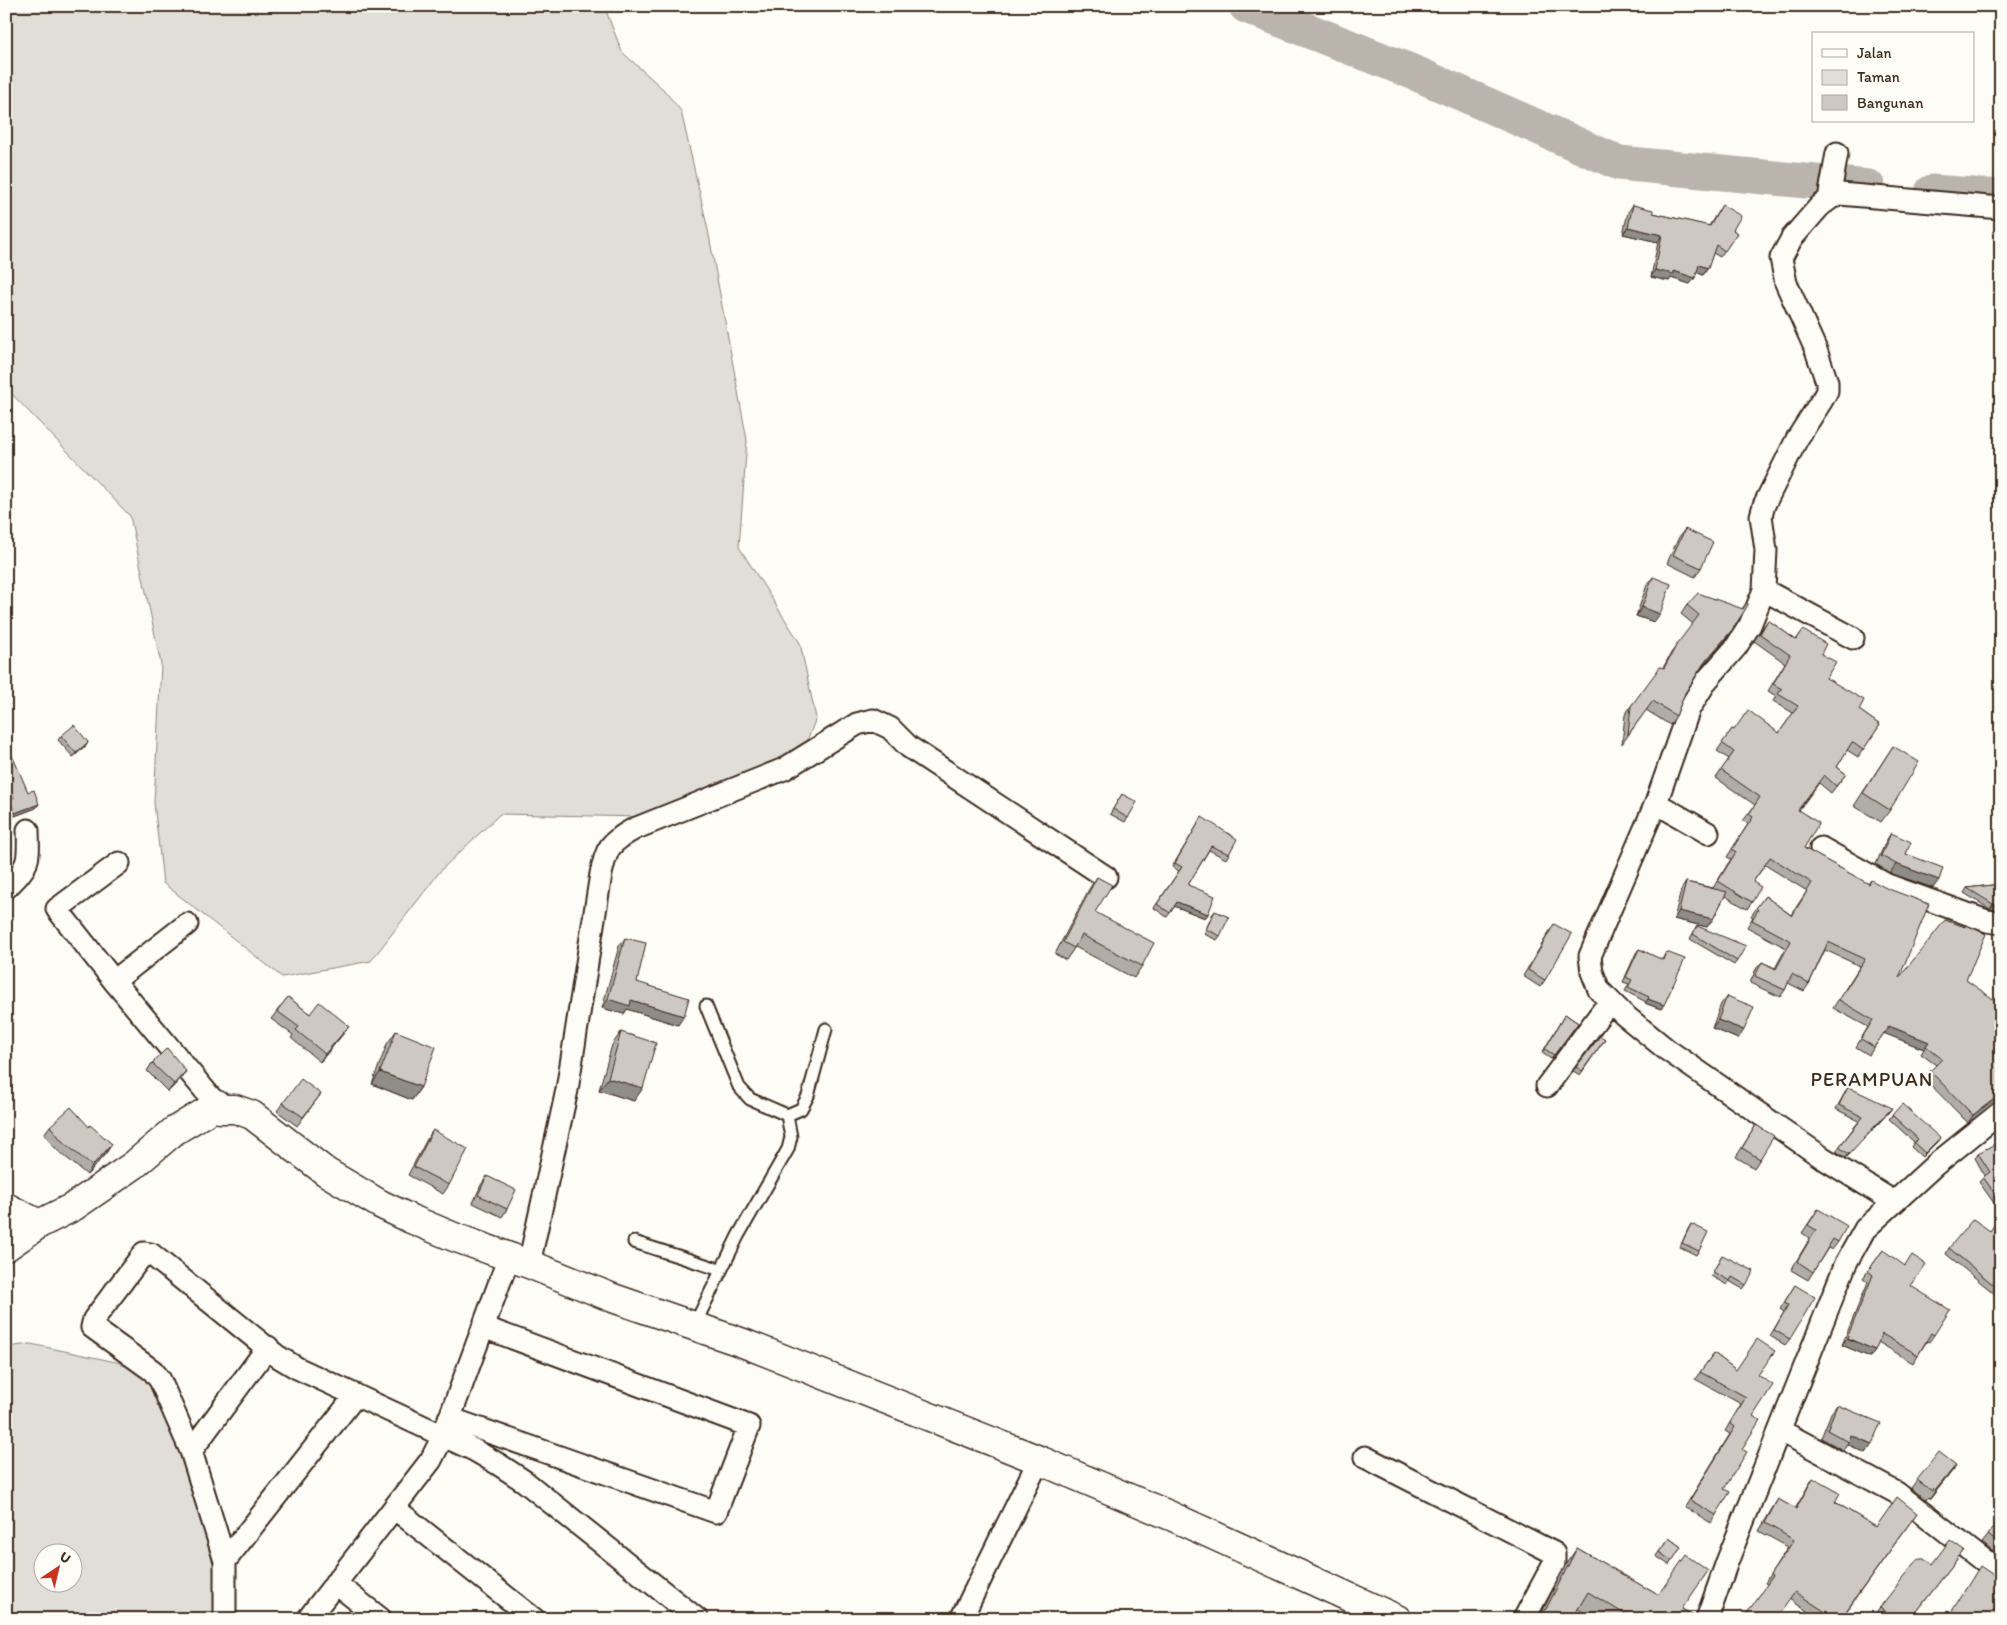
<svg xmlns="http://www.w3.org/2000/svg" width="2007" height="1625" font-family="Itim,sans-serif">
<rect width="100%" height="100%" fill="#fdfcf7"/>
<filter id="ink" filterUnits="userSpaceOnUse"><feTurbulence type="fractalNoise" baseFrequency=".02" numOctaves="2"/><feDisplacementMap in="SourceGraphic" scale="10" xChannelSelector="R" yChannelSelector="G"/><feConvolveMatrix kernelMatrix="1 2 1 2 8 2 1 2 1" color-interpolation-filters="sRGB"/></filter>
<g filter="url(#ink)">
<path fill="#e1ded7" stroke="#8e847a" fill-rule="evenodd" d="M6,6H604L622,52L663,89L681,111L708,230L747,440L739,547L800,643L816,718L801,757L641,817L500,814L442,869L371,961L282,977L163,883L154,803L161,664L130,516L6,388Z
M31,1344L135,1366L168,1399L231,1619H6V1347ZM42,1552H72V1582H42Z"/>
<g fill="none" stroke-linecap="round" stroke-linejoin="round">
<path stroke="#bbb4ad" stroke-width="35" d="M1246,6L1415,73L1619,163L1868,187
M1932,192L2001,197"/>
<g stroke="#3b2a1e" stroke-width="15">
<path id="service" d="M787,1115L801,1109L808,1096L826,1029
M634,1242L721,1270
M694,1326L738,1236L788,1149L791,1137L787,1115L750,1099L739,1087L706,1006"/>
</g>
<g stroke="#3b2a1e" stroke-width="25">
<path id="minor" d="M1829,199L1837,153
M1764,590L1853,638
M1656,803L1708,833
M1821,848L1885,884L1987,921L2001,923
M119,863L57,909L114,981L217,1105
M6,888C30,865 29,862 28,830
M114,981L187,924
M1547,1086L1610,1001
M1894,1202L1823,1158L1666,1049L1623,1014L1599,990L1592,972L1590,956L1656,803L1689,709L1707,680L1736,647L1750,625L1764,590L1766,550L1761,516L1764,505L1797,439L1822,400L1827,391V382L1816,350L1786,283L1781,258L1792,238L1820,206L1831,198L1840,194L2001,208
M529,1264L567,1090L601,874C607,847 609,843 634,829L784,769L857,724L873,720L890,728L909,747L1106,877
M449,1418L716,1512L749,1426L483,1327
M1781,1431L1897,1493L2001,1574
M191,1451L268,1347
M1365,1457L1554,1553V1563L1524,1619
M394,1508L534,1619
M225,1561L356,1395
M335,1583L381,1619
M225,1619V1561L221,1548L191,1451L160,1380L153,1371L92,1327L94,1319L144,1253L151,1254L277,1356L297,1368L474,1450L498,1464L524,1481L697,1619
M308,1619L431,1460L443,1436L509,1257
M961,1619L1039,1460
M1707,1619L1727,1562L1846,1263L1865,1229L1935,1165L2001,1112"/>
</g>
<g stroke="#3b2a1e" stroke-width="31">
<path id="tertiary" d="M6,1207L39,1224
M6,1247L39,1224L73,1207L134,1165L174,1131L217,1105L220,1109H235L252,1115L326,1172L380,1204L411,1219L454,1237L529,1264L613,1298L743,1343L1039,1460L1171,1516L1397,1619"/>
</g>
<use href="#service" stroke="#fdfcf7" stroke-width="11"/>
<use href="#minor" stroke="#fdfcf7" stroke-width="21"/>
<use href="#tertiary" stroke="#fdfcf7" stroke-width="28"/>
</g>
<path fill="#b0aca7" stroke="#3b2a1e" d="M1633,205L1653,213L1709,226L1722,205L1733,230L1737,233L1720,257L1713,253L1708,268L1703,275L1696,272L1690,284L1671,278L1669,281L1651,277L1658,242L1623,234L1628,212Z
M1685,529L1701,568L1695,577L1667,563L1679,537Z
M2001,545V561L1994,555Z
M1653,577L1654,622L1636,616L1647,585Z
M1746,603L1748,604L1726,639L1700,669L1685,693L1676,716L1670,725L1646,710L1622,744L1625,715L1631,706L1663,668L1671,653L1693,624L1681,614L1687,605L1742,609Z
M1768,620L1796,640L1803,630L1821,654L1826,678L1859,710L1880,725L1858,757L1847,750L1837,767L1846,774L1831,793L1819,783L1799,810L1804,848L1868,884L1871,880L1899,978L1966,980L1998,1006V1100L1968,1123L1924,1078L1930,1071L1936,1065L1921,1054L1924,1049L1884,1033L1869,1055L1856,1047L1868,1027L1833,1008L1860,966L1825,950L1809,984L1804,991L1788,983L1785,990L1780,997L1750,983L1756,969L1762,962L1775,968L1786,948L1747,927L1753,917L1751,916L1765,896L1791,915L1807,891L1765,865L1753,882L1752,902L1747,909L1725,896L1713,919L1707,927L1674,919L1681,890L1686,882L1713,888L1731,859L1727,857L1748,824L1743,821L1755,805L1716,778L1729,759L1717,751L1732,729L1734,730L1779,733L1793,713L1773,701L1776,696L1768,691L1785,663L1754,641Z
M61,736L88,742L86,746L73,757L58,740Z
M1893,746L1890,810L1881,822L1854,806Z
M6,758L36,808L12,817L7,803L10,800L6,792Z
M1122,794L1128,818L1125,822L1110,814Z
M1202,817L1229,854L1226,859L1209,850L1188,885L1208,914L1205,918L1175,906L1167,917L1154,908L1179,871L1172,867Z
M1891,833L1906,854L1933,888L1890,873L1876,864L1886,841Z
M1097,877L1095,912L1142,966L1134,978L1075,947L1066,960L1055,954L1089,889Z
M2001,884V911L1990,909L1964,893L1967,888Z
M1215,911L1220,936L1217,940L1204,934L1212,915Z
M1554,924L1545,980L1540,987L1523,976Z
M1697,926L1737,961L1734,965L1690,939Z
M625,938L637,982L678,1025L627,1009L624,1014L602,1008L619,946Z
M1639,949L1662,960L1666,952L1664,1005L1661,1009L1645,1003L1646,1002L1625,991L1629,984L1623,982L1636,953Z
M1727,996L1738,1039L1712,1028L1721,1004Z
M288,997L310,1014L349,1026L320,1062L291,1038L293,1035L271,1019Z
M1565,1014L1578,1023L1551,1059L1542,1053Z
M396,1031L421,1087L412,1100L372,1084L387,1044Z
M621,1032L634,1101L599,1090L612,1045Z
M1600,1036L1605,1039L1580,1075L1573,1071Z
M152,1063L186,1071L180,1080L168,1092L147,1071Z
M1848,1087L1889,1112L1846,1158L1836,1151L1859,1121L1836,1109Z
M321,1094L297,1126L277,1111L283,1103Z
M1892,1115L1937,1142L1922,1157L1911,1147L1914,1142L1889,1119Z
M1756,1125L1760,1159L1754,1168L1736,1157Z
M50,1126L89,1127L112,1144L106,1153L87,1175L56,1149L44,1134Z
M433,1130L449,1185L443,1194L408,1175L427,1139Z
M1978,1153H2001V1213L1979,1182L1985,1176L1975,1158Z
M487,1176L507,1209L502,1217L473,1203L481,1185Z
M1818,1209L1838,1242L1832,1250L1828,1248L1808,1280L1791,1270L1810,1238L1802,1233Z
M1691,1224L1699,1251L1696,1255L1680,1247L1688,1229Z
M1949,1248L1999,1270L2001,1272V1299L1946,1254Z
M1883,1250L1911,1286L1934,1335L1929,1342L1927,1341L1913,1363L1878,1342L1875,1350L1870,1357L1842,1345L1868,1282L1863,1278Z
M1722,1255L1746,1285L1743,1289L1729,1281L1727,1285L1711,1276Z
M1795,1285L1790,1339L1785,1345L1770,1336L1784,1312L1780,1309Z
M1714,1353L1736,1370L1758,1375L1753,1416L1742,1449L1724,1489L1716,1515L1711,1523L1685,1507L1730,1434L1725,1431L1741,1404L1695,1379Z
M1837,1405L1872,1444L1866,1453L1847,1444L1843,1450L1821,1438L1831,1413Z
M1956,1466L1930,1499L1928,1497L1926,1500L1911,1488L1917,1480Z
M1813,1478L1835,1502L1876,1527L1917,1513L1841,1619H1819L1765,1583L1788,1547L1759,1531L1773,1507L1778,1499L1795,1509L1808,1486Z
M2001,1519V1558L1982,1543Z
M1669,1538L1681,1547L1669,1565L1656,1556Z
M1577,1548L1682,1609L1699,1619H1595L1578,1609L1572,1619H1534L1536,1615L1541,1614L1566,1564Z
M1964,1550L1911,1619H1882L1875,1614L1880,1607L1932,1564Z"/>
<path fill="#908c88" stroke="#3b2a1e" d="M1628,227L1662,235L1658,242L1623,234Z
M1699,265L1708,268L1703,275L1694,271Z
M1655,270L1674,271L1695,278L1690,284L1671,278L1669,281L1651,277Z
M1642,607L1660,614L1654,622L1636,616Z
M1732,630L1726,639L1698,672L1704,663Z
M88,742L86,746L73,757L76,753Z
M39,804L36,808L12,817L15,813Z
M1896,864L1939,880L1933,888L1890,873Z
M1177,902L1208,914L1205,918L1174,906Z
M1993,904L2001,906V911L1990,909Z
M1679,911L1713,919L1707,927L1674,919Z
M608,999L631,1000L684,1016L678,1025L627,1009L624,1014L602,1008Z
M1648,999L1664,1005L1661,1009L1645,1003Z
M1718,1020L1744,1030L1738,1039L1712,1028Z
M349,1026L344,1033L320,1062L325,1054Z
M1889,1026L1929,1042L1924,1049L1883,1033Z
M186,1071L180,1080L168,1092L174,1084Z
M380,1072L421,1087L412,1100L372,1084Z
M608,1078L643,1088L634,1101L599,1090Z
M2001,1094V1097L1998,1100L1968,1123L1973,1115Z
M1892,1108L1889,1112L1846,1158L1849,1154Z
M1940,1138L1937,1142L1922,1157L1925,1153Z
M112,1144L106,1153L87,1175L92,1166Z
M1847,1338L1875,1350L1870,1357L1842,1345Z
M1851,1435L1872,1444L1866,1453L1847,1444Z
M1956,1465L1950,1474L1930,1499L1935,1491Z"/>
<path fill="#cdc8c2" stroke="#3b2a1e" d="M1633,205L1653,210V213L1710,226L1722,205L1741,216L1733,230L1737,233L1725,251L1716,245L1708,268L1699,265L1695,278L1674,271V274L1655,270L1662,235L1628,227Z
M1685,529L1713,542L1701,568L1673,555Z
M1653,577L1671,584L1660,614L1642,607Z
M1698,593L1743,609L1746,603L1748,604L1745,610L1732,630L1704,663L1685,693L1676,716L1653,701L1628,735L1631,706L1660,667L1664,668L1677,644L1699,615L1687,605Z
M1768,620L1796,640L1803,630L1826,644L1821,654L1836,662L1826,678L1864,700L1859,710L1880,725L1863,750L1852,742L1837,767L1846,774L1836,786L1824,775L1798,810L1819,823L1804,848L1869,884L1871,880L1886,888L1929,904L1899,978L1945,920L1965,927L1966,925L1986,934L1966,980L1999,1003L1998,1006L2001,1008V1094L1973,1115L1930,1071L1942,1059L1926,1046L1929,1042L1889,1026L1874,1047L1861,1039L1873,1020L1839,1000L1865,959L1828,942L1809,984L1792,974L1785,990L1755,976L1762,962L1776,969L1791,941L1752,920L1758,910L1756,908L1765,896L1792,916L1812,883L1770,857L1753,882L1761,887L1752,902L1718,881L1736,852L1732,849L1753,817L1749,814L1760,797L1721,770L1734,752L1722,743L1732,729L1734,730L1748,710L1779,733L1798,706L1778,694L1782,689L1773,684L1790,655L1760,634Z
M6,699L10,705L6,707Z
M74,725L88,742L76,753L61,736Z
M1893,746L1919,762L1890,810L1863,793Z
M12,755L28,792L34,790L39,804L15,813L10,799L14,798L6,782V758Z
M1122,794L1137,802L1128,818L1113,809Z
M1202,817L1237,839L1229,854L1211,846L1188,885L1215,896L1208,914L1177,902L1170,913L1157,904L1182,867L1175,863Z
M1891,833L1911,842L1906,854L1943,868L1939,880L1896,864L1881,856Z
M1097,877L1112,885L1095,912L1154,943L1142,966L1082,935L1074,948L1063,942Z
M1686,882L1727,892L1713,919L1679,911Z
M2001,884V906L1993,904L1967,888Z
M1215,911L1229,917L1220,936L1206,929Z
M1554,924L1572,934L1545,980L1528,970Z
M1697,926L1746,946L1737,961L1693,934Z
M625,938L646,943L637,982L689,998L684,1016L631,1000L630,1006L608,999Z
M1639,949L1663,960L1666,952L1685,959L1664,1005L1648,999L1649,997L1628,987L1632,980L1626,977Z
M1727,996L1754,1007L1744,1030L1718,1020Z
M288,997L310,1014L319,1002L349,1026L325,1054L296,1030L299,1027L277,1011Z
M1565,1014L1578,1023L1554,1055L1545,1049Z
M396,1031L436,1047L421,1087L380,1072Z
M621,1032L656,1043L643,1088L608,1078Z
M1600,1036L1605,1039L1582,1071L1576,1067Z
M167,1048L186,1071L174,1084L152,1063Z
M301,1079L321,1094L303,1117L283,1103Z
M1848,1087L1892,1108L1849,1154L1839,1147L1863,1117L1839,1105Z
M1902,1104L1940,1138L1925,1153L1914,1143L1918,1139L1892,1115Z
M71,1107L89,1127L90,1125L112,1144L92,1166L62,1141L50,1126Z
M1756,1125L1774,1136L1760,1159L1742,1148Z
M433,1130L468,1149L449,1185L414,1167Z
M1995,1144L2001,1153V1202L1983,1177L1990,1172L1978,1153Z
M487,1176L516,1190L507,1209L478,1195Z
M1818,1209L1847,1226L1838,1242L1833,1239L1813,1272L1797,1261L1816,1230L1808,1225Z
M2001,1215V1267L1999,1270L2001,1272V1291L1949,1248L1973,1219L1990,1231Z
M1691,1224L1708,1232L1699,1251L1682,1243Z
M1883,1250L1905,1266L1912,1255L1926,1264L1911,1286L1950,1310L1934,1335L1931,1333L1918,1355L1882,1334L1875,1350L1847,1338L1873,1275L1868,1271Z
M1722,1255L1754,1271L1746,1285L1732,1277L1730,1281L1713,1272Z
M1795,1285L1815,1297L1790,1339L1774,1330L1788,1305L1784,1303Z
M1757,1339L1775,1351L1758,1375L1773,1385L1753,1416L1760,1420L1742,1449L1747,1452L1724,1489L1730,1492L1716,1515L1690,1500L1735,1427L1730,1423L1746,1397L1700,1372L1714,1353L1736,1370Z
M1837,1405L1881,1423L1872,1444L1851,1435L1849,1442L1827,1430Z
M1939,1452L1956,1465L1935,1491L1933,1489L1932,1491L1917,1480Z
M1813,1478L1840,1493L1835,1502L1876,1527L1897,1497L1917,1513L1844,1614L1841,1612L1836,1619H1828L1822,1614L1824,1611L1795,1592L1776,1619H1743L1772,1577L1770,1575L1794,1540L1765,1523L1778,1499L1796,1509Z
M2001,1519V1545L1988,1535Z
M1669,1538L1681,1547L1672,1561L1659,1552Z
M1950,1540L1964,1550L1911,1619H1896L1880,1607L1919,1558H1925L1932,1564Z
M1577,1548L1658,1595L1686,1555L1708,1571L1682,1609L1699,1619H1633L1588,1592L1572,1619H1542L1536,1615L1542,1613L1546,1609Z
M1980,1566L2001,1580V1619H1947Z"/>
</g>
<g text-anchor="middle" stroke-width="4.5" stroke-linejoin="round" paint-order="stroke">
<g font-size="20" letter-spacing="1" fill="#3b2a1e" stroke="#fdfcf7">
<text x="1872" y="1086">PERAMPUAN</text>
</g>
</g>
<rect width="2007" height="1625" fill="none" stroke="#fdfcf7" stroke-width="25"/>
<rect x="12" y="12" width="1982" height="1600" fill="none" stroke="#3b2a1e" stroke-width="2" filter="url(#ink)"/>
<rect x="1812" y="32" width="162" height="90" fill="#fdfcf7" stroke="#afa8a0"/>
<rect x="1822" y="49" width="25" height="8" fill="#fdfcf7" stroke="#afa8a0"/>
<text x="1857" y="58" font-size="15" fill="#3b2a1e">Jalan</text>
<rect x="1822" y="70" width="25" height="15" fill="#e1ded7" stroke="#afa8a0"/>
<text x="1857" y="82" font-size="15" fill="#3b2a1e">Taman</text>
<rect x="1822" y="95" width="25" height="15" fill="#cdc8c2" stroke="#afa8a0"/>
<text x="1857" y="108" font-size="15" fill="#3b2a1e">Bangunan</text>
<g transform="translate(58 1568) rotate(35)"><circle r="24" fill="#fdfcf7" stroke="#afa8a0"/>
<path d="M0-4L9 19L0 12L-9 19Z" fill="#c8321e"/>
<text y="-8" font-size="14" font-weight="bold" text-anchor="middle" fill="#3b2a1e">U</text>
</g>
</svg>
